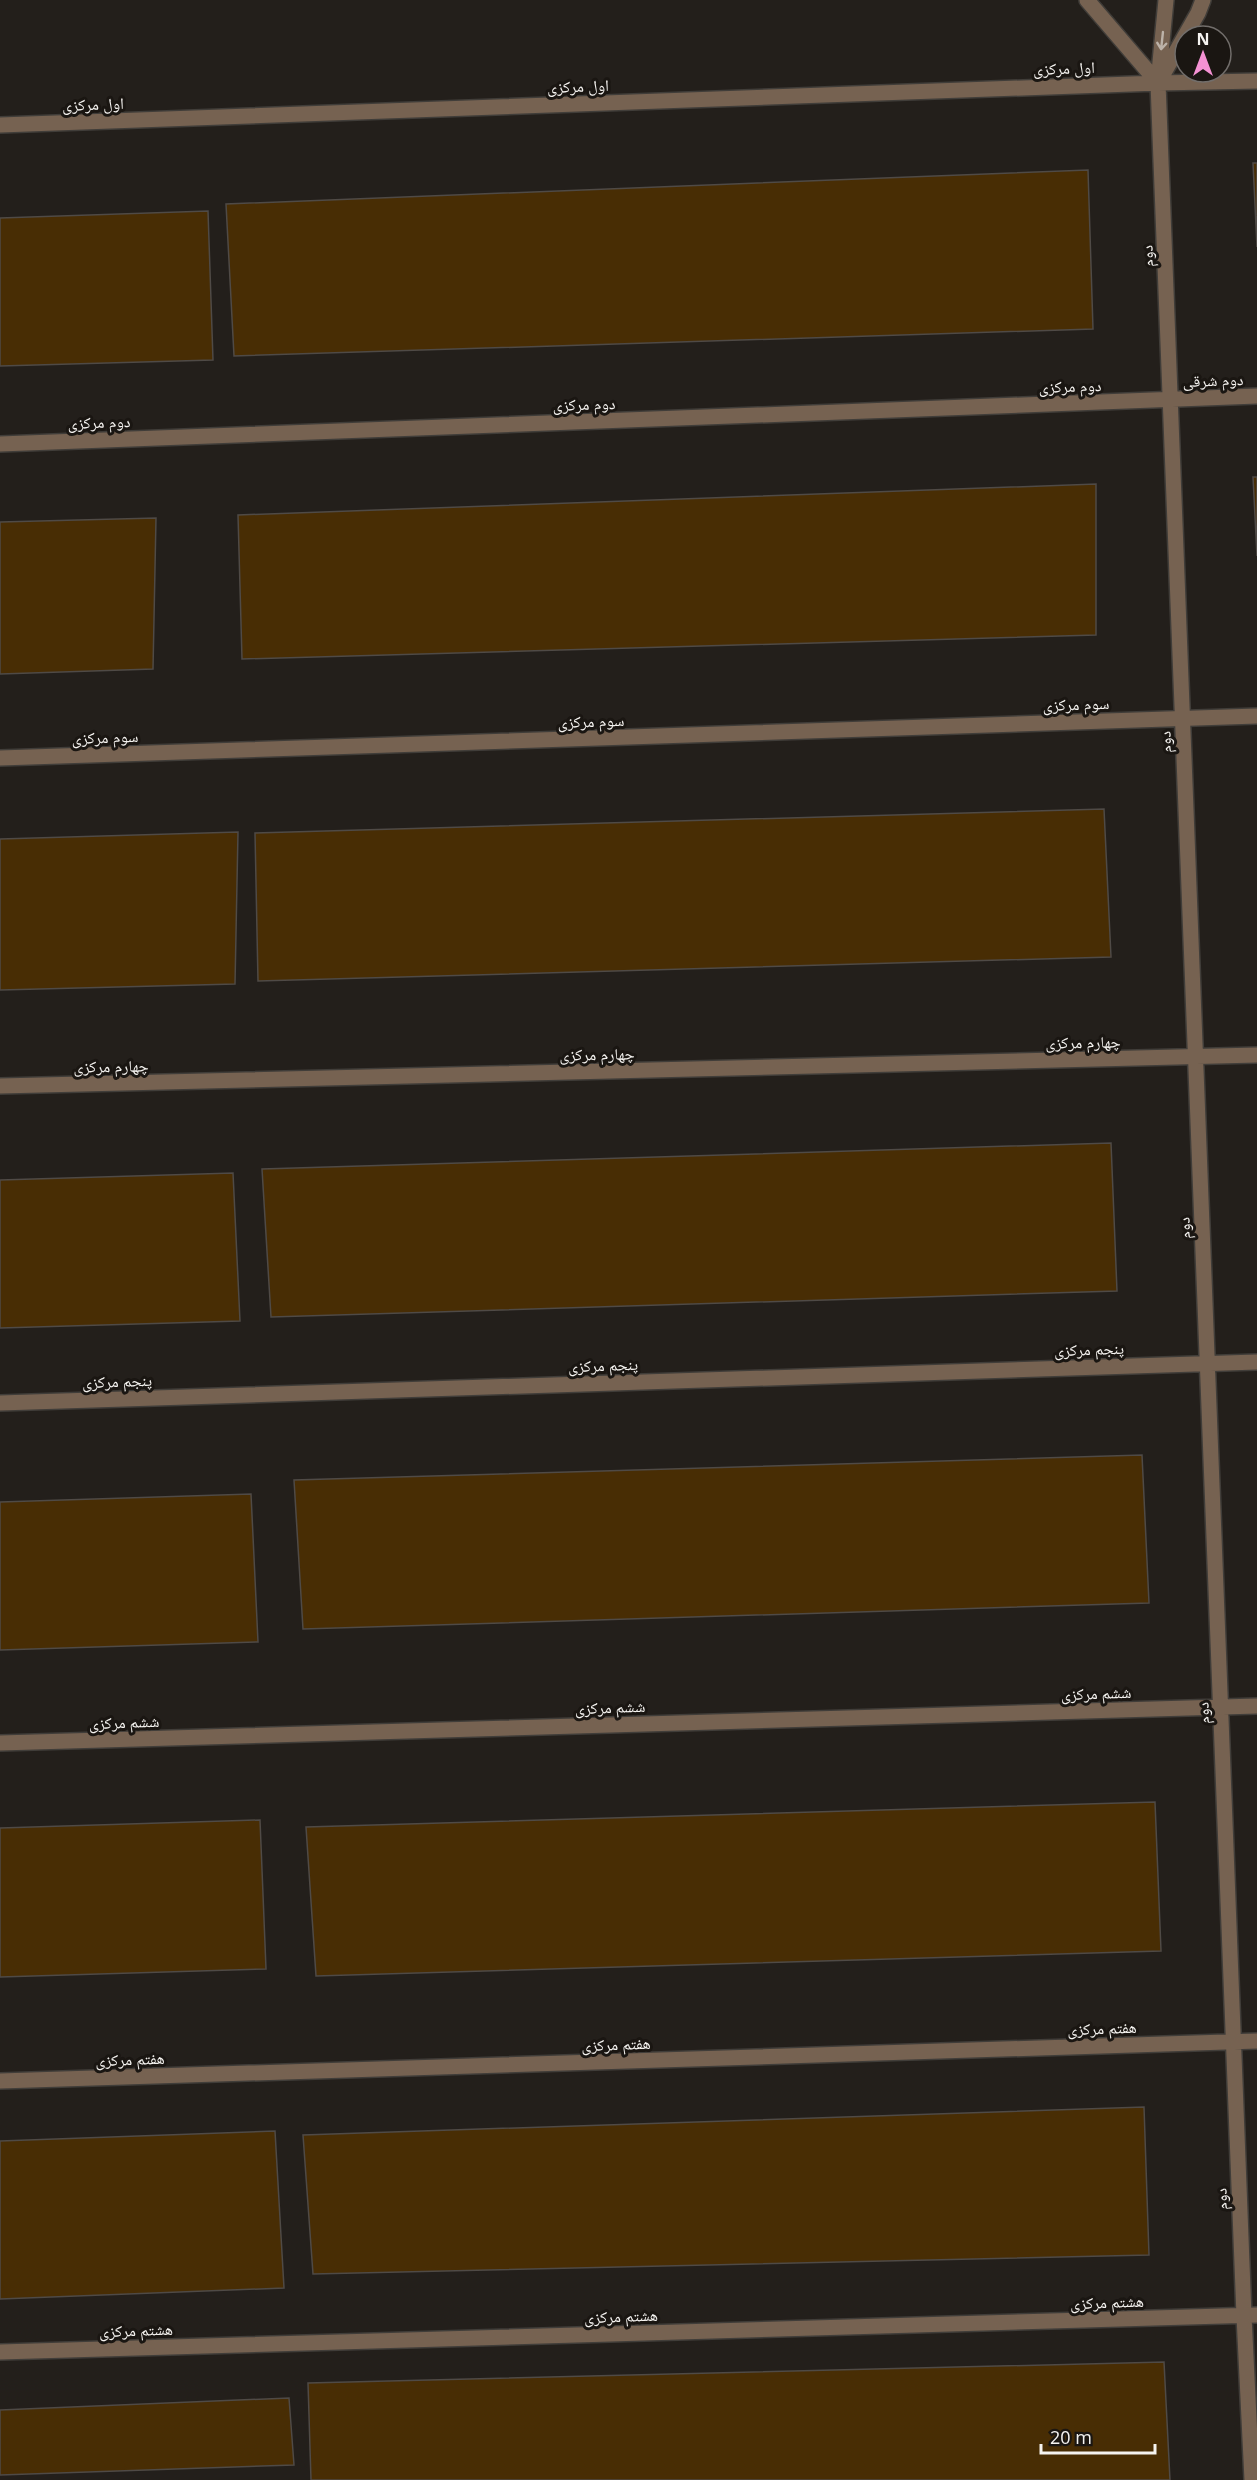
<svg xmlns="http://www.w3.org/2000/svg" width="1257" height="2480" font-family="'Open Sans','Noto Naskh Arabic',sans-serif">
<rect width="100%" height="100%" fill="#231f1b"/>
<path fill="#482d04" stroke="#4f4a46" stroke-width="1.5" d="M1253,163H1257V247Z
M1088,170L1093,329L234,356L226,204Z
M208,211L213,360L0,366V218Z
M1253,477H1257V556Z
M1096,484V635L242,659L238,515Z
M156,518L153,669L0,674V522Z
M1104,809L1111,957L258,981L255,833Z
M238,832L235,984L0,990V839Z
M1111,1143L1117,1291L271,1317L262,1169Z
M233,1173L240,1321L0,1328V1180Z
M1142,1455L1149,1603L303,1629L294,1480Z
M251,1494L258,1642L0,1650V1502Z
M1155,1802L1161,1951L316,1976L306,1827Z
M260,1820L266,1969L0,1977V1828Z
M1144,2107L1149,2255L313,2274L303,2135Z
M275,2131L284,2288L0,2299V2141Z
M1164,2362L1170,2480H311L308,2383Z
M289,2398L294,2465L0,2475V2410Z"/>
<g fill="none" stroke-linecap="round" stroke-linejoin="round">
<g stroke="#403d39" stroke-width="18">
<path id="lane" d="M1087,0L1158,83
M1166,0L1158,83L1244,2316L1252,2480
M1161,78L1198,13L1203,0
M0,125L1158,83L1257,81
M0,444L1257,396
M0,758L1257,716
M0,1086L1257,1055
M0,1403L1257,1362
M0,1743L1257,1706
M0,2081L1257,2041
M0,2352L1257,2315"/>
</g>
<use href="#lane" stroke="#766251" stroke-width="15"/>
</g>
<defs><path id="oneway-shaft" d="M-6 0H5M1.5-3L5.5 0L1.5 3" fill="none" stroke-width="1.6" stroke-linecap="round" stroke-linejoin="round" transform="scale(1.5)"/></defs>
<use stroke="#bcb2a8" href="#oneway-shaft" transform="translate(1162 41) rotate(96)"/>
<g text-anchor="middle" stroke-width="6" stroke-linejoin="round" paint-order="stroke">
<g font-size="16" fill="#f5f3f0" stroke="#1a1612">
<text transform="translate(1064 68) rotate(-2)" y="6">اول مرکزی</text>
<text transform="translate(578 86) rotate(-2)" y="6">اول مرکزی</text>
<text transform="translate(93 104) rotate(-2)" y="6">اول مرکزی</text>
<text transform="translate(1147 256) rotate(-92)" y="6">دوم</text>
<text transform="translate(1213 380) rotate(-2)" y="6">دوم شرقی</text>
<text transform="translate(1070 386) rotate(-2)" y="6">دوم مرکزی</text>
<text transform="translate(584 404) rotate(-2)" y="6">دوم مرکزی</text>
<text transform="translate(99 422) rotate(-2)" y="6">دوم مرکزی</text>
<text transform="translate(1076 704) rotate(-2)" y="6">سوم مرکزی</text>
<text transform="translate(591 721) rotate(-2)" y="6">سوم مرکزی</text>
<text transform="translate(105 737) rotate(-2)" y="6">سوم مرکزی</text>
<text transform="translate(1165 742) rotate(-92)" y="6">دوم</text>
<text transform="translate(1083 1042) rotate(-1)" y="6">چهارم مرکزی</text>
<text transform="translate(597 1054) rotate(-1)" y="6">چهارم مرکزی</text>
<text transform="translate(111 1066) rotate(-1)" y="6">چهارم مرکزی</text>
<text transform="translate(1184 1228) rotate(-92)" y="6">دوم</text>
<text transform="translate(1089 1349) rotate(-2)" y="6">پنجم مرکزی</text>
<text transform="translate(603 1365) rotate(-2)" y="6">پنجم مرکزی</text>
<text transform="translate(117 1381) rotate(-2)" y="6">پنجم مرکزی</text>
<text transform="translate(1096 1693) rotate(-2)" y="6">ششم مرکزی</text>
<text transform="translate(610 1707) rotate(-2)" y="6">ششم مرکزی</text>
<text transform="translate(1203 1713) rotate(-92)" y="6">دوم</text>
<text transform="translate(124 1722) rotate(-2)" y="6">ششم مرکزی</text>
<text transform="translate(1102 2028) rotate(-2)" y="6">هفتم مرکزی</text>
<text transform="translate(616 2044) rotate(-2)" y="6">هفتم مرکزی</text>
<text transform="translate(130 2059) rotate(-2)" y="6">هفتم مرکزی</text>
<text transform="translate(1221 2199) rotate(-92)" y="6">دوم</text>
<text transform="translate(1107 2302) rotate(-2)" y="6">هشتم مرکزی</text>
<text transform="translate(621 2316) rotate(-2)" y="6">هشتم مرکزی</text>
<text transform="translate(136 2330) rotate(-2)" y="6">هشتم مرکزی</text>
</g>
</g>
<g transform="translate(1203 54)"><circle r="28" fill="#1a1612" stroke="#726e6b" stroke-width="1.5"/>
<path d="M0-4.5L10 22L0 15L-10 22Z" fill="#f491d3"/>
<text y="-9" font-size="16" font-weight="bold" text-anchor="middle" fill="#f5f3f0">N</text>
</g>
<path d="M1041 2444v9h114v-9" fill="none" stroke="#f5f3f0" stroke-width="3"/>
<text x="1050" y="2444" font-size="18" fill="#f5f3f0" stroke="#1a1612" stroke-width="4.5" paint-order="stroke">20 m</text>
</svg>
